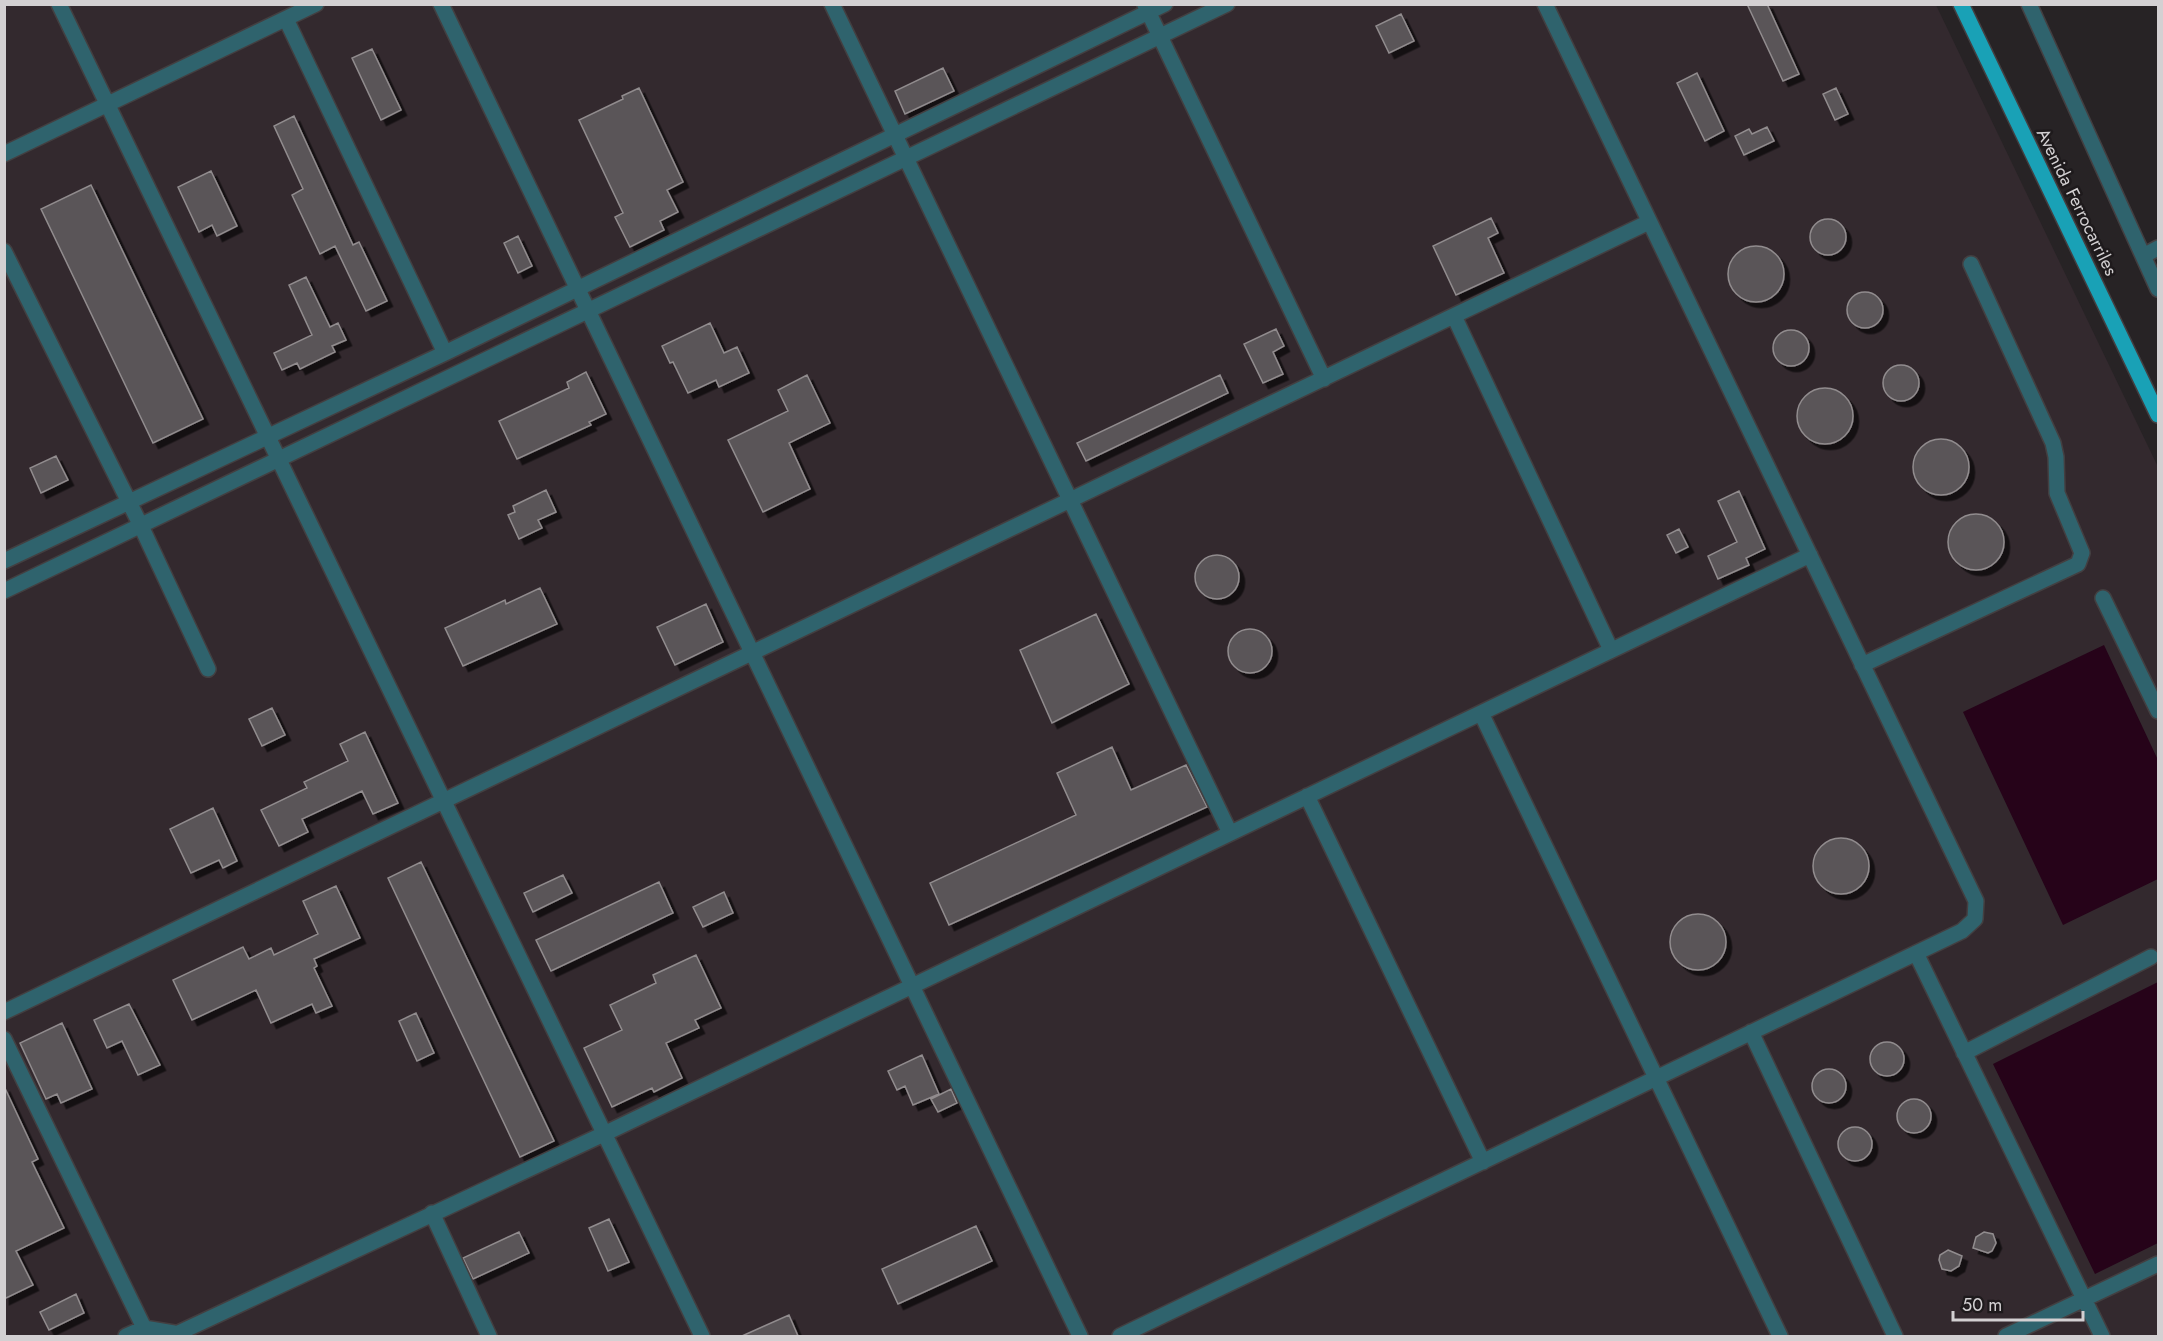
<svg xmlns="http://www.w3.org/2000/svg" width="2163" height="1341" font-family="Jost,sans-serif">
<defs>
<filter id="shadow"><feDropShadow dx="5.5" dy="5.5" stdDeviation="0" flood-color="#0009"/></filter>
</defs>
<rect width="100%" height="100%" fill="#272325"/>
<path fill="#33292e" d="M5,5H1936L2158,467V1336H5Z"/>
<path fill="#260319" d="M2104,645L2158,760V879L2063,925L1963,712Z
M2158,982V1243L2095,1274L1993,1064Z"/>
<path fill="#5a5558" stroke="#918c8e" stroke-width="1.5" filter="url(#shadow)" d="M1747,4H1767L1799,74L1783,81Z
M1401,14L1414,41L1389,53L1376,26Z
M372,49L401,110L381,120L352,58Z
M943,68L954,91L905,114L895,91Z
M1697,73L1724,131L1705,141L1677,83Z
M639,88L683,182L667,190L678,212L660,221L664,230L630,247L615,217L623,213L579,120L623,99L622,96Z
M1836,88L1848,114L1835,120L1823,94Z
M294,116L353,245L359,242L387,301L366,311L335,246L320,254L292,195L303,189L274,126Z
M1767,127L1774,141L1744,155L1735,136L1749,129L1752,134Z
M211,171L237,226L217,236L212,225L199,232L178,187Z
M91,185L203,419L153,443L41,209Z
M1491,218L1498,233L1488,238L1504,273L1456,295L1433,246Z
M1810 237a18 18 0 1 1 36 0a18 18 0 1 1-36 0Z
M518,236L532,266L518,273L504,243Z
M1728 274a28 28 0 1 1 56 0a28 28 0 1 1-56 0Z
M306,277L330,327L338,323L346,340L332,346L335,352L300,369L297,363L282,370L274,353L312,335L289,285Z
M1847 310a18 18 0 1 1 36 0a18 18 0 1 1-36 0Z
M710,323L724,353L737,347L749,373L719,387L716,380L688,393L673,362L670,363L662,346Z
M1276,329L1284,346L1273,352L1283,374L1263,383L1244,344Z
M1773 348a18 18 0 1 1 36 0a18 18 0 1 1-36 0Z
M1883 383a18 18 0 1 1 36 0a18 18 0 1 1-36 0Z
M586,372L606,414L589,422L591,425L517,459L499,421L569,388L567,382Z
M807,375L830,423L789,443L810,489L763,512L728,440L788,411L778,390Z
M1220,375L1228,393L1086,461L1077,443Z
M1797 416a28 28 0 1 1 56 0a28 28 0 1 1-56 0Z
M1913 467a28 28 0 1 1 56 0a28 28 0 1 1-56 0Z
M56,456L68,480L41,493L30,468Z
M546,490L556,512L538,520L542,528L519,539L508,515L515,512L513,506Z
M1739,491L1765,549L1746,558L1749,565L1718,579L1708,556L1737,542L1718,501Z
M1948 542a28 28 0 1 1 56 0a28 28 0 1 1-56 0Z
M1679,529L1688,547L1676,553L1667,535Z
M1195 577a22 22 0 1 1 44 0a22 22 0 1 1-44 0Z
M540,588L557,624L463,666L445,628L505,600L506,604Z
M706,604L723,642L675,665L657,627Z
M1096,614L1129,684L1052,723L1020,650Z
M1228 651a22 22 0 1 1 44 0a22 22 0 1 1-44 0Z
M272,708L285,735L262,746L249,719Z
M365,732L398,803L373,814L362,791L302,819L308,832L279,846L261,810L307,788L304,782L348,761L340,744Z
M1112,747L1131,790L1186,765L1207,807L949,925L930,883L1076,815L1057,773Z
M213,808L237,861L223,868L219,860L191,873L170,829Z
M1813 866a28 28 0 1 1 56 0a28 28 0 1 1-56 0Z
M421,862L554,1141L520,1157L388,878Z
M563,875L572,893L533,912L524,893Z
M659,882L673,913L551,971L536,940Z
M336,886L360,938L314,959L317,966L314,968L332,1006L316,1013L312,1004L271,1023L256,990L192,1020L173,980L243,947L249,959L271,948L274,955L318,934L303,901Z
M724,892L733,913L703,927L693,907Z
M1670 942a28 28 0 1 1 56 0a28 28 0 1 1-56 0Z
M696,955L721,1008L695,1020L699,1028L666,1043L682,1078L654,1092L652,1088L612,1107L584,1048L622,1030L610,1005L656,983L653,975Z
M129,1004L160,1065L138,1075L122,1041L107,1048L94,1020Z
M416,1013L434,1053L417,1061L399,1021Z
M62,1023L92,1089L61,1103L57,1094L46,1099L20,1043Z
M1870 1059a17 17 0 1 1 34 0a17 17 0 1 1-34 0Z
M922,1055L939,1094L913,1105L905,1086L897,1090L888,1071Z
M1812 1086a17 17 0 1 1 34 0a17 17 0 1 1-34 0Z
M4,1086L38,1159L32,1162L64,1228L16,1251L33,1285L4,1299Z
M951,1089L957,1103L938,1112L931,1099Z
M1897 1116a17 17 0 1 1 34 0a17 17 0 1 1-34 0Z
M1838 1144a17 17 0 1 1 34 0a17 17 0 1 1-34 0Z
M609,1219L629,1262L608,1271L589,1228Z
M976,1226L992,1261L898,1304L882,1269Z
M519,1232L529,1253L473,1279L463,1258Z
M1984,1232L1993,1234L1996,1243L1992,1251L1988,1253L1973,1248L1976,1237Z
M1948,1250L1962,1256L1959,1266L1951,1271L1942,1269L1939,1260L1940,1255Z
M76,1294L84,1313L49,1330L40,1312Z
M789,1315L798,1336H742Z"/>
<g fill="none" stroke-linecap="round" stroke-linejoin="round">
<g stroke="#433f41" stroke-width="18">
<path id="minor" d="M59,4L702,1336
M441,4L1080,1336
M832,4L1230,833
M2029,4L2158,289
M1145,5L1324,379
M286,19L445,353
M4,154L316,4
M4,251L141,526L208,669
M2143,256L2158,248
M1454,316L1611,650
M4,561L445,353L1165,4
M4,591L1227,4
M2103,598L2158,711
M1862,665L2078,564L2082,553L2057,493L2056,457L2053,443L1971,264
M1481,713L1780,1336
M1307,796L1483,1162
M1916,953L2102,1336
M4,1012L1649,222
M1751,1032L1895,1336
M4,1039L148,1336
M1964,1053L2151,957
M432,1213L489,1336
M126,1336L144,1328L174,1333
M172,1336L606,1133L1810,555
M1120,1336L1962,931L1975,919L1976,901L1545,4
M2006,1336L2158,1264"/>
</g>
<g stroke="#433f41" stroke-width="18">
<path id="major" d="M1961,4L2158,415"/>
</g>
<use href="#minor" stroke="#2f636d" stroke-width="15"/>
<use href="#major" stroke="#19a1b6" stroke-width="15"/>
</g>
<g text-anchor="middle" stroke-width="5" stroke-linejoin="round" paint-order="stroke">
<g font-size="18" fill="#d3d0d2" stroke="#1e1a1c">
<text transform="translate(2077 202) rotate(64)" y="6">Avenida Ferrocarriles</text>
</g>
</g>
<rect width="2163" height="1341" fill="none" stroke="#d3d0d2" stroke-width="12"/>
<path d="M1953 1311v9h130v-9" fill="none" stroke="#d3d0d2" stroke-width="3"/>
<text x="1962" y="1311" font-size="18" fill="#d3d0d2" stroke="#1e1a1c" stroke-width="4.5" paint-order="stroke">50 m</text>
</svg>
